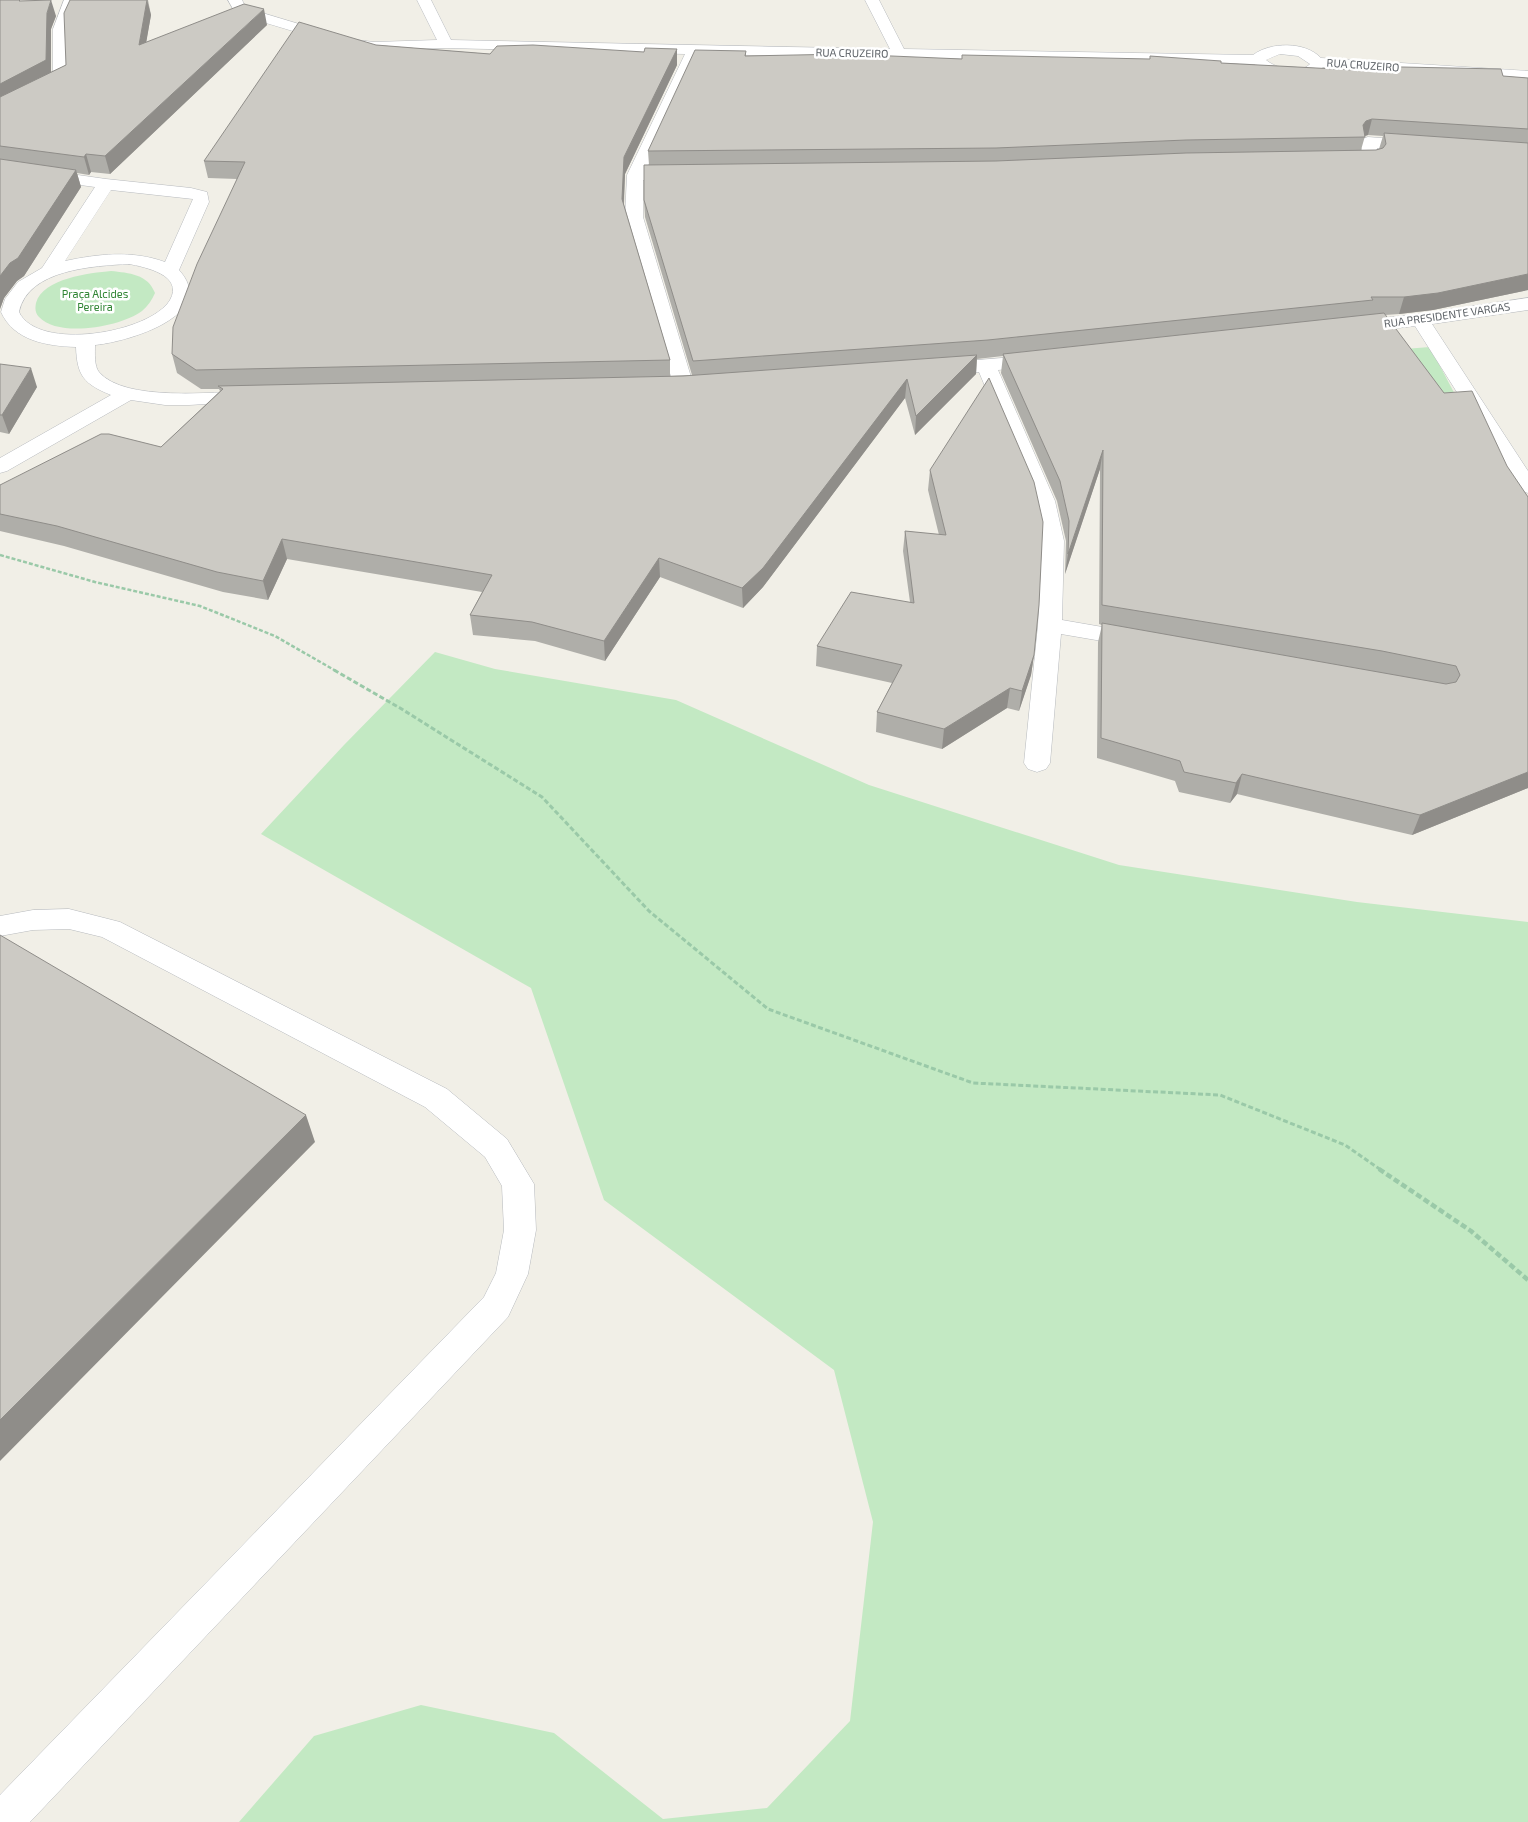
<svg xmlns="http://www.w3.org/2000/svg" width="1528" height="1822" font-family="'Exo 2',sans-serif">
<rect width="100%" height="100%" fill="#f1efe7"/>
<path fill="#c3e9c3" d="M111,271C129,273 148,274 155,293C152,300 148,306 142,311C121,327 58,338 39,317C35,313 35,308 36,303C43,278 90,273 111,271Z
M1430,347L1460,404L1340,354Z
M435,652L495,669L676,700L869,785L1119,865L1357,902L1528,922V1822H239L314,1736L421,1705L554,1733L663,1819L767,1808L850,1721L873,1522L834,1370L604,1200L531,988L261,834L344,745Z"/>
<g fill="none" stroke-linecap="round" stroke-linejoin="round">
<g stroke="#b7babe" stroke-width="1">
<path id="minor" d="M64,0H78L67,29L69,80L66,83L0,116V105L53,78V29Z
M228,0H242L246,8L349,39L374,42L437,40L417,0H431L451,40L890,49L865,0H879L904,49L1253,55C1270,42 1305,41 1321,58L1528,71V81L1323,67C1309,86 1270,80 1254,64L699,54L646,170H682L688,171L690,175L688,179L682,180H643V217L694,387L691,391L684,393L677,391L674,387L625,217L627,175L685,54L446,48L374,50L343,46L236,14ZM1280,54L1298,56L1310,64C1299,75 1277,69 1266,60Z
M1368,137L1419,141L1425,143L1427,146L1425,149L1419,151L1377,148L1380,160L1378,163H1339L1337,160L1339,157L1363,155L1360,142L1362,139Z
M0,164L106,179L191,188L207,192L209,202L179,270C220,315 127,342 95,345C95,353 94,366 99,372C124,402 214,392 250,391L257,393L260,397L257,401L189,405H165L131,400L7,471L0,473V458L111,395C84,384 77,376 76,347C47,346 14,341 1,312L5,299L18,282L42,268L95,187L0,174ZM111,190L193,199L165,262C132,250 98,254 65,261ZM129,264C145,267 184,275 170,300C150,333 38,352 19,312C28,269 94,266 129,264Z
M1528,298V310L1432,324L1528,471V493L1521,491L1517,487L1415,326L1355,333L1348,331L1346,327L1348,323L1355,321L1420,314Z
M1039,355L1046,357L1049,361L1046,365L998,370L1055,501L1064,541L1062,620L1137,633L1145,635L1149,640L1145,645L1137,647L1061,634L1050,763L1046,769L1037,772L1028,769L1024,763L1038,625L1042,541L1033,501L979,372L940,375L933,373L930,369L933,365L940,363Z
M69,909L120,922L447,1089L507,1139L534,1184L536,1230L528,1274L508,1317L30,1822H0V1795L484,1297L496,1273L504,1230L502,1186L485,1157L425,1107L102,937L69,929L33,930L0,936V916L33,910Z"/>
</g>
<path stroke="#9ac9a8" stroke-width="2.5" stroke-dasharray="4 2" stroke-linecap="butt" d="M0,555L95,582L200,606L275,636L336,671"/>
<path stroke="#9ac9a8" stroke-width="3" stroke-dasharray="5 2.5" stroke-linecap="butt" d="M334,670L400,708L542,797L649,911L768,1009L973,1083L1220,1095L1345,1145L1381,1170"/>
<path stroke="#9ac9a8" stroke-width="4.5" stroke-dasharray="6 3" stroke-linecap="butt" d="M1379,1169L1471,1231L1528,1280"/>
<use href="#minor" fill="#fff" fill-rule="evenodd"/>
</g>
<path fill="#afaea9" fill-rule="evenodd" d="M0,0L56,16L51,29V72L66,65L70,0H148L151,15L146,42L267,25L110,174L91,172L89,175L77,173L81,187L24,276L17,281L4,298L0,309Z
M376,45L490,54L644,52L677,49V65L625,174L624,205L670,360V376L692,375L645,217L644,200L649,165L648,151L746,51V56L962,59H1150V56L1221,63L1352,70V66L1528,78V290L1433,310L1399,314L1385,315L1528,788L1412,835L1237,794L1230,803L1179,792L1175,781L1097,758L1098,642L1102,625L1099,624L1100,469L1065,574L1066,541L1057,501L1001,373L1003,356L977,359L976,374L915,435L905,398L763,587L743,608L660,577L605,661L535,641L473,635L470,615L482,592L287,559L268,600L223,592L64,546L0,531V485L161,447L220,391L219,389H201L177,373L172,354L237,179L208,178L204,161ZM1368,135L1383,136L1379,149L1376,150H1361L1365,136Z
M0,364L37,387L9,434L0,432Z
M930,470L1034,655L1031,675L1019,711L1007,708L942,749L876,732L877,712L892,683L816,666L817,646L910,602L903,551L905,531L939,535L928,490Z"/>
<path fill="#8f8d89" d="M51,0L56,16L51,29V77L0,103V84L47,13Z
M147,0L151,15L143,61L139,45Z
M264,9L267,25L110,174L105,156Z
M677,49V65L625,174L623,217L622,199L624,157Z
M1372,119L1368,135L1361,137L1363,125L1366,121Z
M86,154L91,172L89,175L84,157Z
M76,170L81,187L24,276L17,281L4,298L0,309V276Z
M1528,274V290L1433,310L1399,314L1404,297Z
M977,355L976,374L915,435L916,416Z
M31,368L37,387L9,434L2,415Z
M907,379L905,398L763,587L743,608L742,588Z
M1103,450L1100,469L1065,574L1068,554Z
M282,539L287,559L268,600L263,581Z
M659,558L660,577L605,661L604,641Z
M1034,655L1031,675L1019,711L1022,691Z
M1010,688L1007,708L942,749L944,729Z
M1528,772V788L1412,835L1420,815Z
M1242,774L1237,794L1230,803L1236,783Z
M306,1115L315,1142L0,1461V1420Z"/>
<path fill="#cccac4" stroke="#8f8d89" d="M0,0H20L19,1L51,0L47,13L46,60L0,84Z
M70,0H147L139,45L244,4L264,9L105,156L86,154L84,157L0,146V97L66,65L64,13Z
M299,22L376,45L490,54L497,46L533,45L644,52L645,48L677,49L624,157L622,199L670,360L196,370L172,354L173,327L197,264L245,162L204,161Z
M695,50L746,51L745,56L845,54L962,59V55L1150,59V56L1221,61V63L1354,70L1352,66L1501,69L1503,76L1528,78V129L1372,119L1366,121L1363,125L1365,137L1186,140L996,148L648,151Z
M1384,133L1528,143V274L1438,293L1404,297H1371L1373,300L988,340L693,361L644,200V165L996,161L1186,153L1376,150L1383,148L1386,144Z
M0,159L76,170L18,258L10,263L0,276Z
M1384,313L1444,393L1472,391L1507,466L1528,497V772L1420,815L1242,774L1236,783L1184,772L1180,761L1101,738L1102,623L1446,684L1456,682L1460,675L1456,666L1382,651L1102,605L1103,450L1068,554L1069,521L1060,481L1003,354Z
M977,355L916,416L907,379L763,568L742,588L659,558L604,641L532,622L470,615L492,575L282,539L263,581L217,572L57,526L0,514V485L101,434H109L161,447L223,389L218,386L683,376Z
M0,364L31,368L2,415H0Z
M989,378L1034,482L1043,522L1039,605L1034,655L1022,691L1010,688L944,729L877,712L902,665L817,646L851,592L914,603L905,531L946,535L930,470Z
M0,935L306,1115L0,1420Z"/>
<g text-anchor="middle" stroke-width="5" stroke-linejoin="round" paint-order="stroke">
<g font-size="11" fill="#5e6368" stroke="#fff">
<text transform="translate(852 53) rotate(1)" y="4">RUA CRUZEIRO</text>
<text transform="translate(1363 65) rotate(4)" y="4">RUA CRUZEIRO</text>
<text transform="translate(1447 315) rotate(-8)" y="4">RUA PRESIDENTE VARGAS</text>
</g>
<g font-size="11" fill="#308534" stroke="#fff">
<text x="95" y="298">Praça Alcides<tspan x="95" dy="13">Pereira</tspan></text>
</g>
</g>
</svg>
